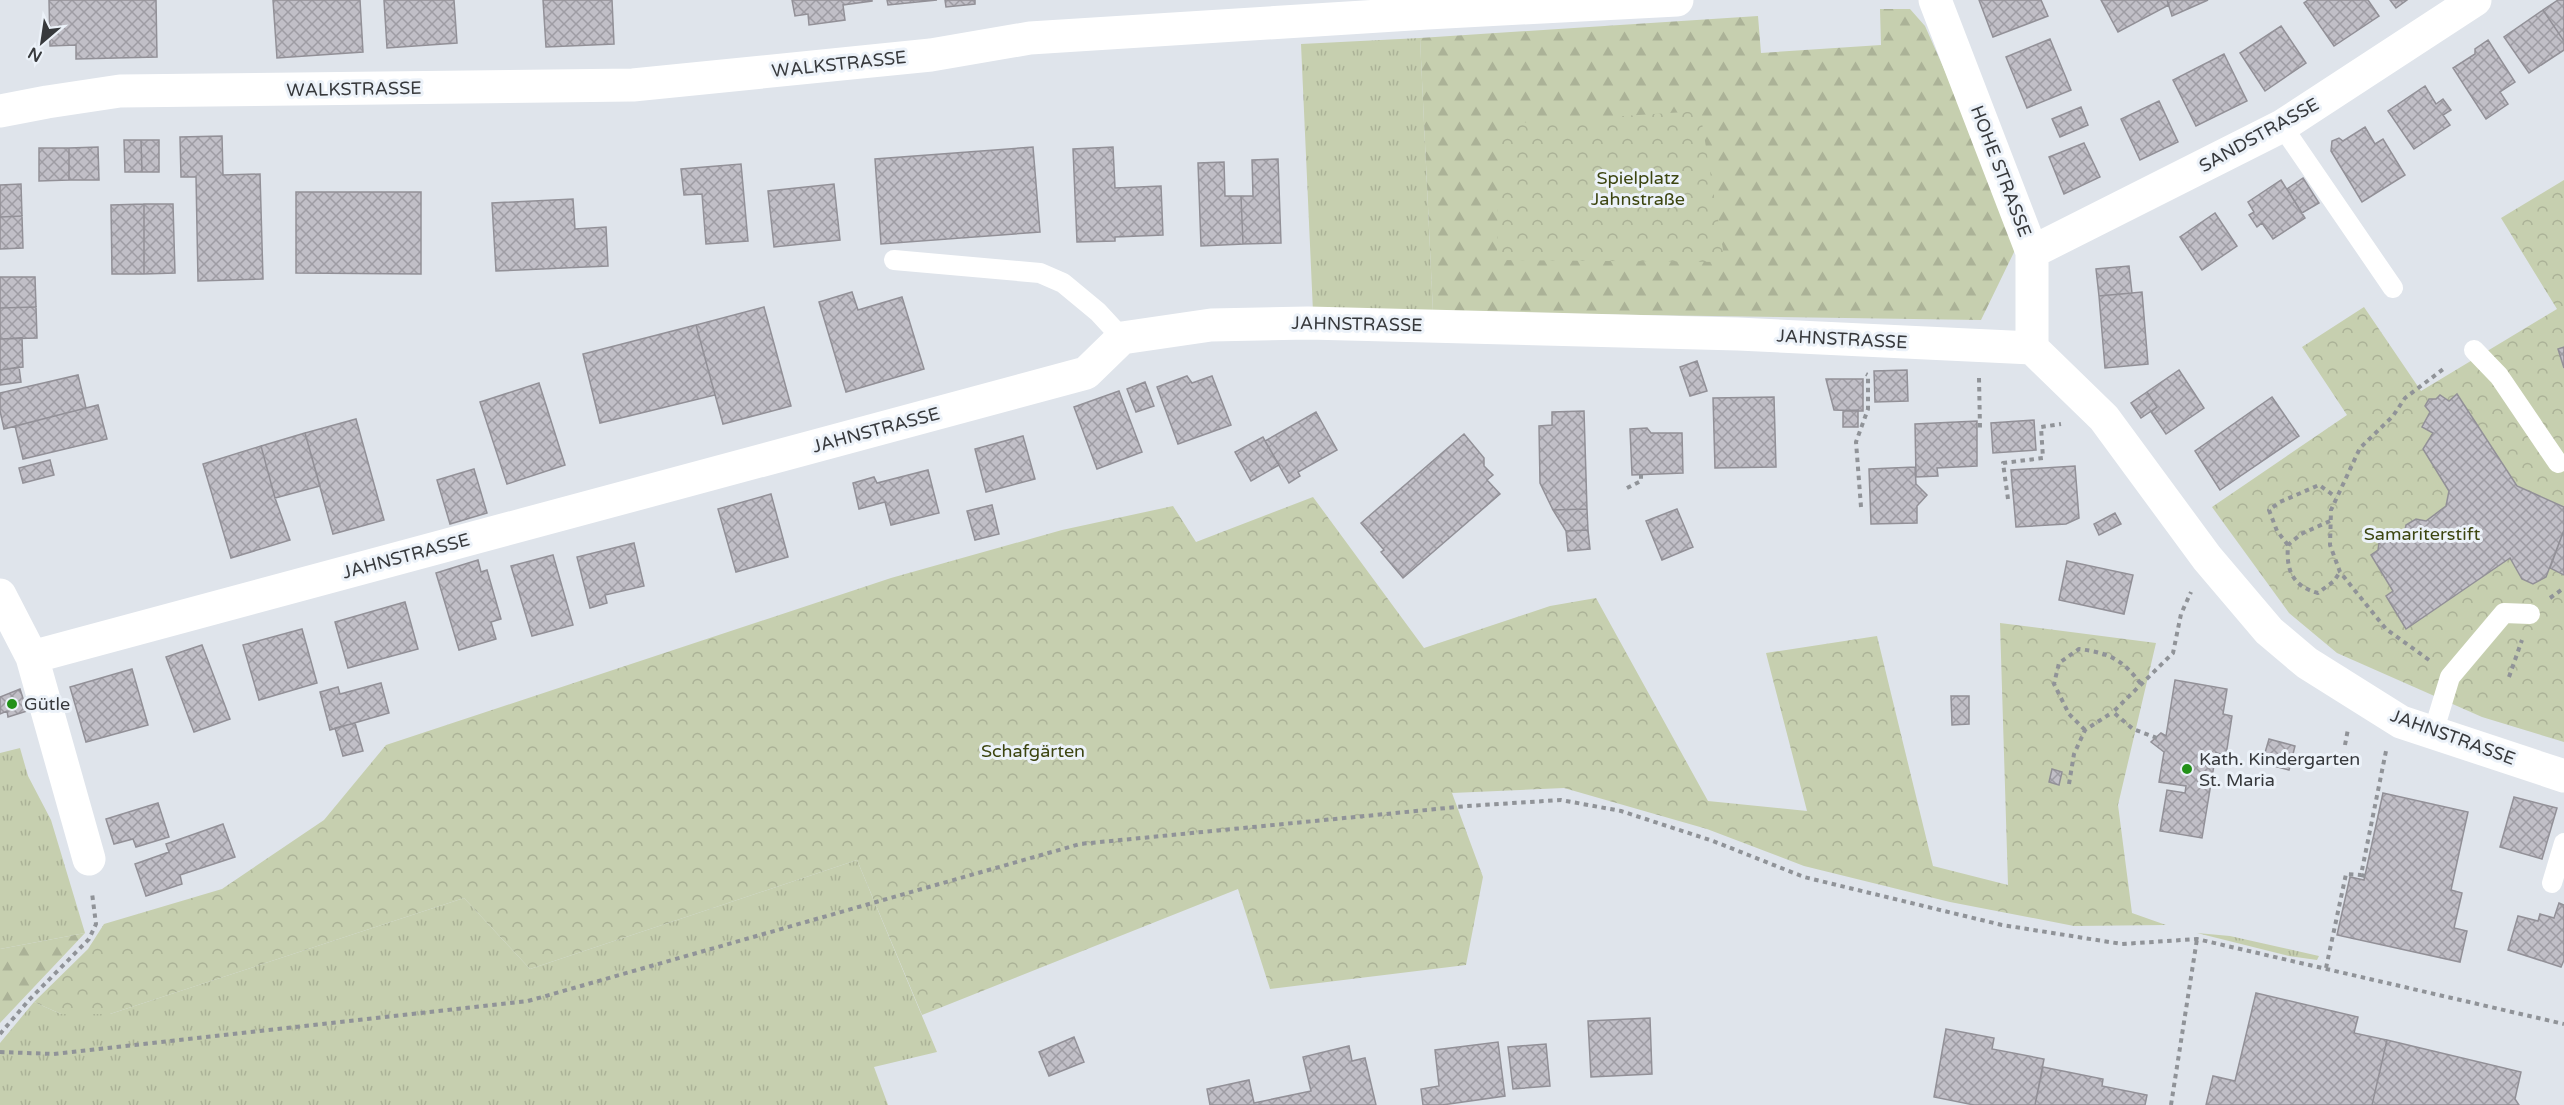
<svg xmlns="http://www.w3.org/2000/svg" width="2564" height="1105" font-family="'Varela Round',sans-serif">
<defs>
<pattern id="grass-tufts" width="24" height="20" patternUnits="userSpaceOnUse" patternTransform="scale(1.5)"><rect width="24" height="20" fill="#c6cfaf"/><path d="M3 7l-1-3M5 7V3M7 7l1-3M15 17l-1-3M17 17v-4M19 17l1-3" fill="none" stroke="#abb297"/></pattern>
<pattern id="forest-firs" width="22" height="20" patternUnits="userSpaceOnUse" patternTransform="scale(1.5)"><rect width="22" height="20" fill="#c6cfaf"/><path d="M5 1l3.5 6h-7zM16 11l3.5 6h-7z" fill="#abb297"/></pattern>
<pattern id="park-crowns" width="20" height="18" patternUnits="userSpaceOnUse" patternTransform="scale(1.5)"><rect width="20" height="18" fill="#c6cfaf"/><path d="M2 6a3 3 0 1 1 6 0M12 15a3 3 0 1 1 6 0" fill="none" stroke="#abb297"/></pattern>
<pattern id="building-cross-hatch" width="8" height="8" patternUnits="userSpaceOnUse" patternTransform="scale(1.5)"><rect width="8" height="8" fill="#c1bfc7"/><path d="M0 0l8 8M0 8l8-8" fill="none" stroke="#9e9ca3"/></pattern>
</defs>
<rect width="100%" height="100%" fill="#dfe4eb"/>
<path fill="url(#grass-tufts)" d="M1420,38L1433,312H1313L1301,44Z
M20,748L28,776L51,820L85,933L0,949V753Z
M857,860L937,1052L874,1067L888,1105H0V1043L34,1002L61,1014H110L464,898L530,969Z
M2197,933L2230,936L2319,956L2317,960L2289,956Z"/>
<path fill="url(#forest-firs)" d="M1880,9H1910L1925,26L1976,141L2017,246L1981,320L1433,312L1420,38L1758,16L1761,53L1881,45Z
M85,933L0,1023V949Z"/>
<path fill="url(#park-crowns)" d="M1700,111L1725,262L1497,260L1499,124Z
M2564,180V742L2482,717L2337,653L2289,613L2212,507L2347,415L2302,347L2364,307L2421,391L2557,309L2501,218Z
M1313,497L1424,648L1550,606L1596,598L1708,801L1807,811L1766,653L1877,636L1933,866L2008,885L2000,623L2156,643L2118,805L2132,913L2166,925L2074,926L1950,902L1804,866L1707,829L1564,788L1452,793L1483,877L1466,965L1270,989L1238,889L922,1015L857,860L530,969L464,898L110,1014H61L34,1002L88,949L104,924L222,889L324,820L386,745L891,578L1062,530L1173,506L1196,542Z"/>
<path fill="url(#building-cross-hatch)" stroke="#929097" stroke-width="1.5" d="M49,0H156L157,57L76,59V45L50,46Z
M273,0H360L363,52L277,58Z
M384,0H454L457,43L387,48Z
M543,0H612L614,44L546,47Z
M792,0H872V1L843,5L845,20L809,25L808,14L795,16Z
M887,0H937L888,5Z
M945,0H975V4L946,7Z
M1979,0H2041L2048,16L1993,37Z
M2101,0H2167L2169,5L2118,32Z
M2167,0H2208L2172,16Z
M2308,0H2368L2379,16L2334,46L2304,3Z
M2390,0H2407L2396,8Z
M2558,0H2564V41L2543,10Z
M2543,10L2564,41V50L2529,73L2504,37Z
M2281,26L2306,63L2265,91L2240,53Z
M2050,39L2071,90L2027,108L2006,57Z
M2488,40L2515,82L2500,92L2508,104L2486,119L2453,68L2475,54V49Z
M2224,54L2247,101L2196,126L2173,80Z
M2425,86L2436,104L2443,99L2451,110L2443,115L2450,125L2414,149L2388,111Z
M2159,101L2178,142L2140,160L2121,119Z
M2081,107L2088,125L2060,137L2052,119Z
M2365,127L2375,144L2383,139L2405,175L2362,202L2331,151L2332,141L2339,138L2343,141Z
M222,136L223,175L260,174L263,279L198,281L196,177H181L180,137Z
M124,140H141L142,172H125Z
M141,140H159V172H142Z
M2084,143L2100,177L2064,194L2049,157Z
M98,147L99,180H69V148Z
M1033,147L1040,232L881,244L875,159Z
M1113,147L1115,188L1161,186L1163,235L1115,237V241L1077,242L1073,149Z
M39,148H69V180L39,181Z
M1278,159L1281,243L1243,244L1241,196H1253L1252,160Z
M1224,162L1225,196H1241L1243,244L1201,246L1198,163Z
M741,164L748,241L706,244L702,194L684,195L681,169Z
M2303,178L2319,203L2302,213L2287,189Z
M2281,180L2305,218L2273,239L2262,223L2257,227L2249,215L2254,212L2248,202Z
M21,184L22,216L0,217V185Z
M834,184L840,240L774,247L768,191Z
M296,192H421V274L296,273Z
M573,199L575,229L606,227L608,266L496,271L492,203Z
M144,204H173L175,273L144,274Z
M144,204V274H112L111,205Z
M2215,213L2237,246L2202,270L2180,237Z
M22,216L23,248L0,249V217Z
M2129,266L2132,293L2099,296L2096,269Z
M0,277H35L36,307L0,308Z
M852,292L858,310L902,297L924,369L846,392L819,302Z
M2142,292L2148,364L2105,368L2099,296Z
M36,307L37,338L0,339V308Z
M764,307L791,406L723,424L696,325Z
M696,325L715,395L600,423L583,354Z
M22,338L23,367L0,370V339Z
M2564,347V368L2558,349Z
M1697,361L1707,391L1690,396L1680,367Z
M19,367L21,382L0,385V370Z
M1907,370L1908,401L1875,402L1874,371Z
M2179,370L2204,408L2166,434L2151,412L2157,407L2147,392Z
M78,375L86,408L4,429L0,411V393Z
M1187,376L1192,383L1212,376L1231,425L1178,444L1157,387Z
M1826,379H1863V411L1834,410Z
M1145,382L1154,406L1136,412L1127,389Z
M539,383L565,465L507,484L480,402Z
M1119,391L1142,452L1097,469L1074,407Z
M2147,392L2157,407L2141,418L2131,403Z
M2457,394L2517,486L2564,507V530L2546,577L2533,584L2522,579L2510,558L2406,629L2386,596L2393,591L2371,555L2378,550L2379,543L2391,536L2398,539L2404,535L2406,525L2416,519L2426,521L2446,506L2449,491L2423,449L2433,433L2422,427L2430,412L2425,406L2429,399H2436L2440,395L2449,401Z
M1774,397L1776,467L1715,468L1713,398Z
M2272,397L2299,436L2220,490L2195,451Z
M98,405L107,439L23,459L15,426Z
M1858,410V427H1843V411Z
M1584,411L1587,509L1553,510L1540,483L1539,426L1552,425V412Z
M1316,412L1337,450L1298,472L1300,476L1289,483L1265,441Z
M356,419L384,520L333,534L305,433Z
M2034,420L2036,450L1993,453L1991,423Z
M1977,421V466L1937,468L1938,476L1916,477L1915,424Z
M1647,428L1651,433H1682L1683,473L1632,475L1630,429Z
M305,433L320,486L275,498L261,446Z
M1464,434L1484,458V466L1493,475L1487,480L1500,494L1403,578L1381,552L1384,550L1361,523Z
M1023,436L1035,479L986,492L975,449Z
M1263,437L1279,465L1251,481L1235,452Z
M261,446L275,498L290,540L231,558L203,464Z
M50,460L54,475L23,483L19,468Z
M2075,466L2079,518L2066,524L2016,527L2011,470Z
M1915,467L1916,484L1927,495L1917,506V523L1871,524L1869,469Z
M474,469L487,513L450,524L437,480Z
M928,470L939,513L891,525L885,502L859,509L853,483L874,477L877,483Z
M771,494L788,557L736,572L718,509Z
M992,505L999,534L975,540L967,511Z
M1587,509L1588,530L1566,531L1553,510Z
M1677,509L1693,547L1662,560L1646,521Z
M2115,513L2121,524L2099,535L2094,524Z
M1588,530L1590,549L1568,551L1566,531Z
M2564,530V575L2550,568Z
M634,543L644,586L605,595L607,603L590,608L577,557Z
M553,555L573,625L532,636L511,566Z
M478,560L481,572L487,570L501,619L491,622L496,639L459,650L436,573Z
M2067,561L2133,575L2124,614L2059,600Z
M405,602L418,649L348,668L335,622Z
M302,629L317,683L259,700L243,645Z
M202,645L230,719L194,732L166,657Z
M132,669L148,725L86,742L70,687Z
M2175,680L2227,689L2223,714L2232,716L2226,755L2216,753L2202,838L2160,831L2167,790L2185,793L2186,786L2159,782L2164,752L2151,742L2161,733L2166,736Z
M381,683L389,713L330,730L320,692L338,687L340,694Z
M20,689L27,711L8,717L7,711L0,714V697Z
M1951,696H1969V724L1952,725Z
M355,723L363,751L343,756L335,728Z
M2269,739L2295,746L2289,770L2262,763Z
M2052,769L2062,772L2059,785L2049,782Z
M2383,793L2468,812L2451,890L2462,893L2454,928L2467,931L2460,962L2337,935L2350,877L2364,880Z
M2514,797L2557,808L2542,859L2500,847Z
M158,803L169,837L136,847L133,839L114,844L106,819Z
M223,824L235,857L180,875L182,884L146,896L135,864L169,852L166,844Z
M2559,903L2564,905V960L2561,967L2508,950L2518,916L2538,921L2540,914L2554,918Z
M2256,993L2358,1017L2354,1033L2387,1040L2372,1105H2206L2213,1076L2235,1081Z
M1650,1018L1652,1074L1591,1077L1588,1021Z
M1946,1029L1994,1038L1992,1049L2044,1059L2035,1105H1974L1934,1097Z
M1074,1037L1084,1062L1049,1076L1039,1052Z
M2387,1040L2521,1072L2515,1099L2519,1105H2372Z
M1498,1042L1505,1096L1442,1105H1423L1421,1089L1439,1086L1435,1050Z
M1546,1044L1550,1086L1513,1089L1508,1047Z
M1349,1046L1352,1061L1365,1058L1376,1105H1210L1207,1089L1249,1080L1254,1103L1311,1091L1303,1057Z
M2043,1067L2103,1079L2102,1086L2147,1095L2145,1105H2035Z"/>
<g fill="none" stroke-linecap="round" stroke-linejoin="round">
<path stroke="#909398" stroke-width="4" stroke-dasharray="4.5 4.5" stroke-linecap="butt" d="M1979,378L1980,428
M1627,488L1641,481V474
M2008,499L2003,463L2043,458L2041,427L2061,424
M1861,507L1856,442L1868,409V375L1866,374
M2330,521L2301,534L2288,545C2286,570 2292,586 2318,593L2334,581L2340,572
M2288,545L2277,531L2269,510L2280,502L2319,485L2336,497
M2550,598L2564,588
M2429,660L2386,629L2340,572L2330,545L2331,510L2360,448L2393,416L2405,398L2446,367
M2509,677L2522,640
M2085,730L2069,714L2054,684L2059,663L2079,649C2109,653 2122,659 2141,684
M2157,738L2133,729L2113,712L2173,653L2181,614L2191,592
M2345,745L2348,729
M2069,784L2074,754L2085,730L2113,712
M2365,876L2361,875L2386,751
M2326,968L2346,874L2361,875
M0,1034L29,1000L89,939L96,924L92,893
M0,1052L53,1054L528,1001L1080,844L1467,806L1561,800L1621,811L1713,841L1804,877L2002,925L2122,944L2197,939L2564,1024
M2171,1105L2197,939"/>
<path stroke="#fff" stroke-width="20" d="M2282,126L2393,288
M894,260L1040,273L1063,283L1098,312L1122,338
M2474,350L2499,376L2558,463
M2433,733L2450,677L2504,613L2530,614
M2552,883L2564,843"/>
<path stroke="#fff" stroke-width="33" d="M1935,0L2032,252V348
M0,111L47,102L120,91L633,85L931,55L1030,38L1427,13L1677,0
M2032,252L2282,126L2475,0
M0,595L32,657L1086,373L1122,338L1211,325L1308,323L1738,334L2032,348L2104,418L2207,558L2269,631L2307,663L2401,722L2564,776
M32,657L89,859"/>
</g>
<g fill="#239119" stroke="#ecf2f9" stroke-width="2">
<circle cx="12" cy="704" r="6"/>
<circle cx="2187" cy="769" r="6"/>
</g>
<g text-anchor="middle" stroke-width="6" stroke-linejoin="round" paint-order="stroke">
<g font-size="18" fill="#37393c" stroke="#ecf2f9">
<text transform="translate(839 64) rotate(-6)" y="6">WALKSTRASSE</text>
<text transform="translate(354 89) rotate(-1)" y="6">WALKSTRASSE</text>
<text transform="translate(2259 135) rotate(-29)" y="6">SANDSTRASSE</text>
<text transform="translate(2001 171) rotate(69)" y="6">HOHE STRASSE</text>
<text transform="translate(1357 324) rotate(1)" y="6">JAHNSTRASSE</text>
<text transform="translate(1842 339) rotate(3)" y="6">JAHNSTRASSE</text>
<text transform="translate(876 430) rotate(-15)" y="6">JAHNSTRASSE</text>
<text transform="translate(406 556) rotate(-15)" y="6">JAHNSTRASSE</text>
<text transform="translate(2453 737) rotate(20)" y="6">JAHNSTRASSE</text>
</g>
<g font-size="18" fill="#3c4510" stroke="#ecf2f9">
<text x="1638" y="184">Spielplatz<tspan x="1638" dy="21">Jahnstraße</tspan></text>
<text x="2422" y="540">Samariterstift</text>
<text x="1033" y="757">Schafgärten</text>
</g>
<g font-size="18" fill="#37393c" stroke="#ecf2f9" text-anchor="start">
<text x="24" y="710">Gütle</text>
<text x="2199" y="765">Kath. Kindergarten<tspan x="2199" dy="21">St. Maria</tspan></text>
</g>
</g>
<g transform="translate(42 42) rotate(209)" stroke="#ecf2f9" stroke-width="4.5" paint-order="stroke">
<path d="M0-4.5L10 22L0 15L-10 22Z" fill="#37393c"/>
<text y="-9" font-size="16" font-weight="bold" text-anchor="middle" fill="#37393c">N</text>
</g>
</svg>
